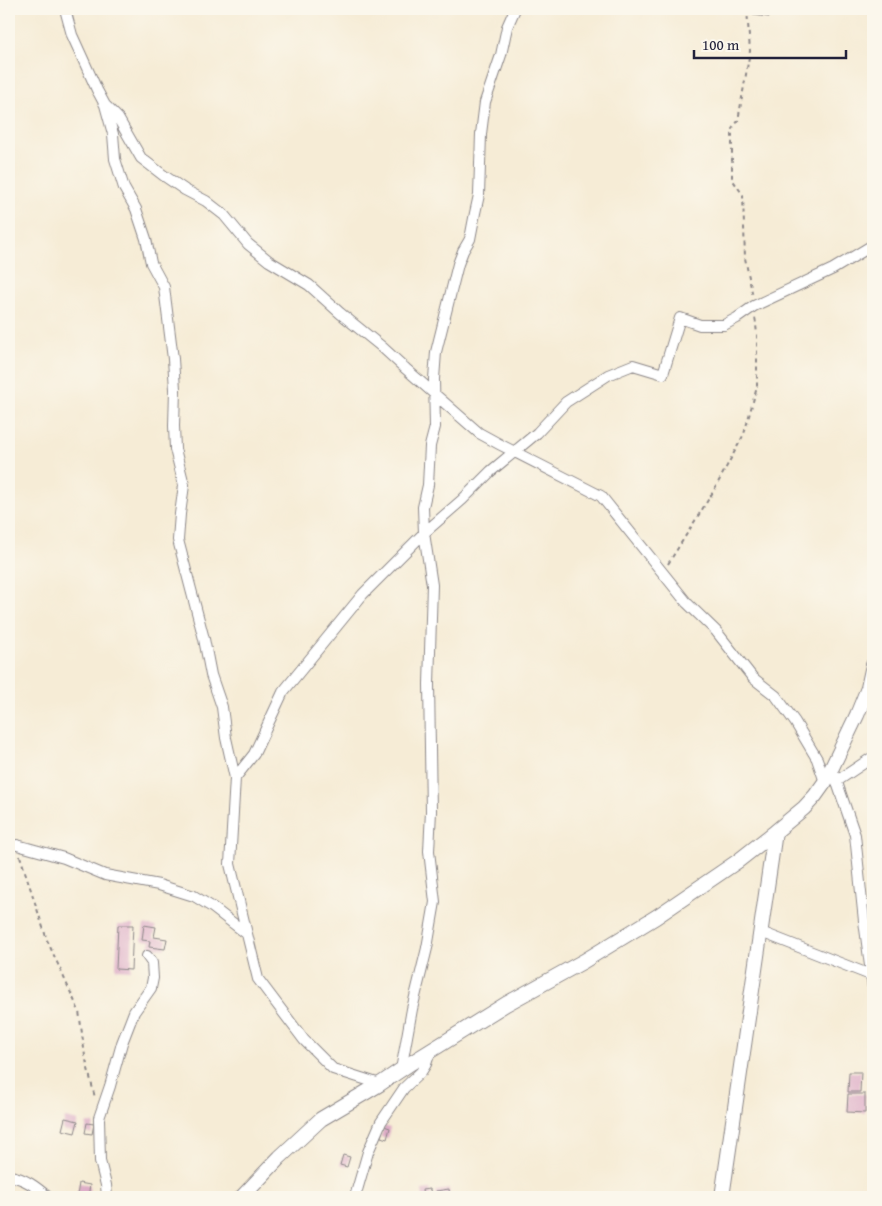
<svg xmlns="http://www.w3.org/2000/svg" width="882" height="1206" font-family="'Gentium Book Plus',serif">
<rect width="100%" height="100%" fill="#fbf7ec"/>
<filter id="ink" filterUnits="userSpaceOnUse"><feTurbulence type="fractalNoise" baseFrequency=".02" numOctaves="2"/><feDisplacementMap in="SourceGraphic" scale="10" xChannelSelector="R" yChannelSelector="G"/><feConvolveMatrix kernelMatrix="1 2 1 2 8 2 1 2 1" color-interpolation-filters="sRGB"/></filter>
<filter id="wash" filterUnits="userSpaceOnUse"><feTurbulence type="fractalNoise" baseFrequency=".0096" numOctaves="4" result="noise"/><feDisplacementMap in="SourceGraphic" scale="20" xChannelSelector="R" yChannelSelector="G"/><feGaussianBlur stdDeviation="1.12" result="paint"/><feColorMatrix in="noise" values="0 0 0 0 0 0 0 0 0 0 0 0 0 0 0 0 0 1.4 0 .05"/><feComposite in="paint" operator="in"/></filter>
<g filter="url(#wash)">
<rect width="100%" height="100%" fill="#f6ecd6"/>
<g id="blocks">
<path fill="#ddabc6" d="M754,9H770L769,17L753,15Z
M118,925H133L131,970L116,969Z
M144,925L156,927L154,937L167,939L165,949L149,947L150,941L142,940Z
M849,1072H861L860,1092H848Z
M848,1094H865V1113L847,1112Z
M65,1118L78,1121L75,1133L62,1130Z
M87,1123L94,1124L92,1134L85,1133Z
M384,1126L390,1128L387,1139L381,1137Z
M343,1155L350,1157L347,1167L340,1165Z
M79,1183L90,1185L88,1197L77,1196Z
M430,1189L431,1197H423L422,1190Z
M449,1189L450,1197H437L436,1191Z"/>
</g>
</g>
<g filter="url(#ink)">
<use href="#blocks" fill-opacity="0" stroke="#8c8788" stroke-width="1"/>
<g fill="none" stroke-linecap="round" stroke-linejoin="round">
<g stroke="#8c8788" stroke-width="12">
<path id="street" d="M65,9L72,35L97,90L105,105L113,134L115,159L124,188L136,209L146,239L151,263L164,287L173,359L175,389L174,426L175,449L184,485L180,514L178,540L204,639L211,675L222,707L226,738L235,778L230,864L247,934
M105,105L118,118L141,158L163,175L185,190L206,201L224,215L248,244L269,261L309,285L340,313L382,347L406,369L479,433L501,445L601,496L687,603L716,631L753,678L776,696L795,722L817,759L825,782
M832,768L855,835L864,921L873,988
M235,778L254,754L283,692L363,594L424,533L462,500L491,471L537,433L566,402L608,375L633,365L663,374L680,318L700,325H724L737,318L754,306L833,269L873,245
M837,781L873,757
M17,845L64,858L105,875L159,885L194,896L212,907L247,934L258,979L304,1040L333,1069L380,1084
M761,932L873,976
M401,1070L412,1009L427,948L435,902L429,851L431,811L429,684L432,585L424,533L423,507L428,485L430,446L435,427L434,379L436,352L458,264L463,251L470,239L475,213L479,195L481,134L485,102L501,55L507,27L515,9
M9,1176C25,1178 36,1187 48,1197
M107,1197L106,1185L100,1161L99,1118L110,1086L122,1043L134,1012L151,988L153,978L152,963L147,956
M355,1197L368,1152L381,1122L404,1088L421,1072L426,1064L430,1052"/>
</g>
<g stroke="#8c8788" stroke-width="16">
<path id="secondary" d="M242,1197L280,1157L321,1119L380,1084L411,1063L506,1004L584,961L656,917L738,861L775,832L804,808L815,796L825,782L857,715L868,688L873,665
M722,1197L775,832"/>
</g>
<path stroke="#8c8788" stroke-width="2" stroke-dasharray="4 4" stroke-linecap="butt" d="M747,9L750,51L738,121L732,129V179L743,195L745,258L753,297
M668,564L713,492L744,434L757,387V334L755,316
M20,856L47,940L79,1011L85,1056L95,1098"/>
<use href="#street" stroke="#fff" stroke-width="10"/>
<use href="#secondary" stroke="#fff" stroke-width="14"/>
</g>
</g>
<rect width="882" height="1206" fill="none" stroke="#fbf7ec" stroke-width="30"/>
<path d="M694 50v8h152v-8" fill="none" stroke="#22223b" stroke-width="2.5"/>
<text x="702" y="50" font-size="15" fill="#22223b" stroke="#fbf7ec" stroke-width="4" paint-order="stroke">100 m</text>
</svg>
